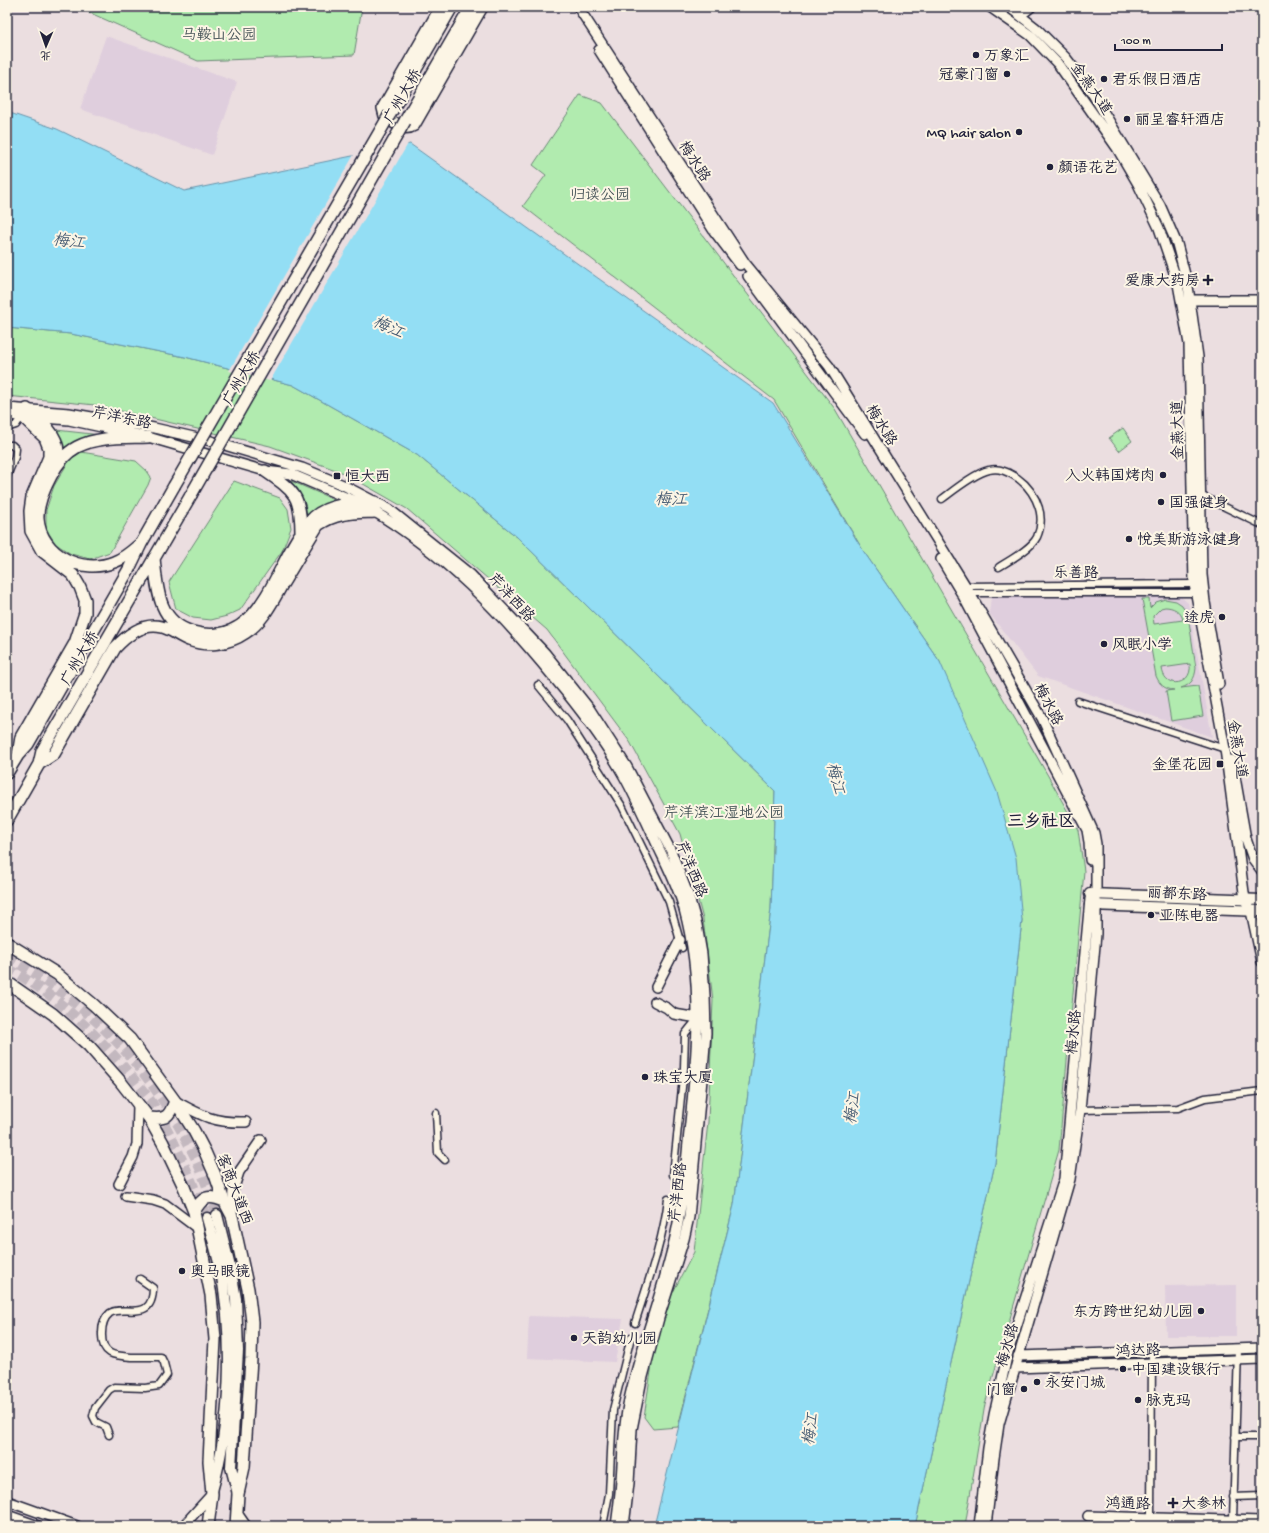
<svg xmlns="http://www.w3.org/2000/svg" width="1269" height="1533" font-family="'Gochi Hand','LXGW WenKai TC',sans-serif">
<rect width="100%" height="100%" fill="#ebdee0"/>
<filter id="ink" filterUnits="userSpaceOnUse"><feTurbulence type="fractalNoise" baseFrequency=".025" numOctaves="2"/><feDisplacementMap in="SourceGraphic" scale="8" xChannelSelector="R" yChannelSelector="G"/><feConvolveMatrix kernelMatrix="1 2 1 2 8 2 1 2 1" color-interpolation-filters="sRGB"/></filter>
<g filter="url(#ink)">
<path fill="#dfcedd" d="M106,36L237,82L212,155L80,109Z
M1180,596L1188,603L1212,737L1038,676L989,613L991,597Z
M1236,1285V1336H1166L1165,1286Z
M529,1316L623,1319L615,1362L527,1358Z
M994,1521L1106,1524V1526H993Z"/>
<path fill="#b1ebaf" stroke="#6a8675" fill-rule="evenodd" d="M83,7H362L354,55L198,61L86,11Z
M580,95L602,103L835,409L1047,774L1078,830L1084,871L1059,1150L985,1404L965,1526H915L995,1163L1022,920L940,662L864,552L774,400L523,206L546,175L533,165Z
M7,328L71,334L185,357L293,385L417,455L517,537L775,791L771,909L734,1205L678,1427L653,1429L644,1417L659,1319L694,1252L708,1122L713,1000L703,919L680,834L630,742L547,630L407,509L344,473L270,446L95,405L7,396Z
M1123,428L1132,441L1119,451L1109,438Z
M56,430L101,435L65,453L61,439Z
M81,452L136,461L147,471L151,477L148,485L110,552L90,559L71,554L56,544L46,529V510L54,486L70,459Z
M234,481L280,498L288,509L291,528L282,551L240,610L227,616L211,620L193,618L176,609L169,582Z
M291,481L337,501L322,506L306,516L301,498Z
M1142,599H1149L1150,608L1156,602L1165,599L1176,601L1182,605L1188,615L1196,668C1195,679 1191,685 1181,688L1198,686L1203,716L1171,721L1166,691L1174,690C1164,689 1160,685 1156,676ZM1165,607C1173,607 1181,611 1183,620L1154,624L1153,616L1161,608ZM1190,664C1193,686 1164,690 1162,668Z"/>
<path fill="#93def4" stroke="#6693aa" d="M7,112L57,129L184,191L410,144L773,403L864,552L940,662L997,792L1016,858L1022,920L995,1163L915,1526H654L734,1205L771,909L775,791L517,537L417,455L293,385L185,357L71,334L7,328Z"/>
<path fill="#ebdee0" d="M409,142L270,381L229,371L355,153Z"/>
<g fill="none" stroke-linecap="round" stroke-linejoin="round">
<path stroke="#c3b8bf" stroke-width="10" stroke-dasharray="10 5" stroke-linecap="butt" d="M7,957C92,1005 151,1068 194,1155C203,1174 210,1195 217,1215
M7,968C57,995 101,1037 136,1082C142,1090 149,1097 154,1106C176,1142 191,1180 207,1218"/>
<g stroke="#22223b" stroke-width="9">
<path id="street" d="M7,428L16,425L22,416
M7,445H12L16,449L15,457L7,476
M1200,495L1262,525
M942,499C954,490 975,473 989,470C997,468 1002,470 1009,473C1032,484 1048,512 1037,537C1031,549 1010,560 999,567
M964,586L1194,584
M968,593H1196
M538,685L567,720L622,806L669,902L682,948
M1078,701L1225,749
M1080,1110L1178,1108L1205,1098L1262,1091
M436,1113L438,1153L445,1160
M673,1175L684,1068L685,1034L697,1019
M635,1323C648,1282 663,1241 668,1199
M109,1435L106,1427L96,1422L93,1416L95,1408L109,1390L114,1387L145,1388L159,1386L167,1375L164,1363L161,1357C151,1357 142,1357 133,1357C115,1356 101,1356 102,1333C102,1326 104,1318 110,1313C123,1304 153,1324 153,1288L140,1279
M1235,1437H1262
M1233,1497L1262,1496
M1151,1517L1152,1352
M1233,1520L1238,1349
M603,1526L609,1494L613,1410L631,1337
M1158,1526V1518"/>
</g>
<g stroke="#22223b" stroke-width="12">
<path id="secondary" d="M578,7L745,263L829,366L965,585L1042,718L1094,833L1096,844V934L1080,1110L1070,1179L999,1424L994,1458L986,1526
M990,7L1030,35L1058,64L1117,148L1138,184L1159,228L1178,284L1189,344L1194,584L1225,749L1245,900L1251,911L1262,962
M1009,7L1036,28L1066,58L1089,88L1160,205L1177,244L1188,286L1198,357L1202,575L1205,602L1219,684
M1021,15L1031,7
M599,50L714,231L740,265
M748,276L865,434
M1190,300H1262
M7,408L69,413L154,428L211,441L302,468L343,485L389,509L471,575L545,653L589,708L627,767L671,851L689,897L697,925L702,954L705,996L706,1033L703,1069L689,1217L684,1239L659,1318L641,1384L632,1429L629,1483L624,1526
M7,415L69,420L148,437L265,471L291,474L359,503
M370,509C443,552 502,614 555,679C581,710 606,743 625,778C636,798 645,819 655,840C665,862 678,885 684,909C704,982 697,1057 689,1132C686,1162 684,1193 678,1223C667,1283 642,1340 629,1400C623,1427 623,1454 621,1480C620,1496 618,1511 616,1526
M941,559L963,596L1087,830L1089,842L1090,860
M1232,760L1246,839L1253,859L1262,871
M656,987L680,940
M655,1002L667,1008L674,1014L698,1018
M175,1101C202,1116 214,1123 246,1122
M119,1184L133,1157L137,1144L138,1105
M126,1196L153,1200L165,1204L197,1228
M232,1216L233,1190L239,1172L261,1140
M1018,1356L1262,1348
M1015,1368L1262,1359
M7,1501L77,1526
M237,1513L246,1526
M7,1515L38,1526
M1088,1516L1262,1521
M183,1526L212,1494
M979,1526L988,1448L994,1415L1008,1352L1064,1179L1090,899"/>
</g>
<g stroke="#22223b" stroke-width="13">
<path id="primary" d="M1090,894L1262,900
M1090,905L1262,911
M217,1215L231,1271L236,1299L238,1351L231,1467L238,1494
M207,1218C212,1236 217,1254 221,1271C234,1340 231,1424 212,1491"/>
</g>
<g stroke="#22223b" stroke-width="14">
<path id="highway" d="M441,7L383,108L385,116C395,123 403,132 414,125L482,7
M390,114L452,7
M405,121L471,7
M27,409C40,419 58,434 58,452C58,456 57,460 57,464
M265,471C294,491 301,495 301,532
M139,545C131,552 123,559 114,562C82,575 41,555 38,519C37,504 44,489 51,476C57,464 64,454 77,447C98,436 125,438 148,437
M154,558C157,588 158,623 193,632C266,652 275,554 314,517C330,503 355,503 375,502
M18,755L21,737L75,643L85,613V600L80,587L73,575L42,551L31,531L30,511L32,497L49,457V448L45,438L22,416
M39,764L54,754L115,648C127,635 143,622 162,627C171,629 180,637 189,640C207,647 229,644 245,633C263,622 273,600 283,583C295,563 306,544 318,525C337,512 353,513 375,512
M7,773L18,755L28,744L129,569L141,544L174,486
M7,820L39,764L42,751L191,495
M7,943L57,974L94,1005L130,1039L175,1101L194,1131L205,1152L215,1175L224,1201L232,1216L248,1289L252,1322L251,1359L244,1467L238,1494L236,1526
M7,982L53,1014L89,1046L120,1081L149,1118L163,1143L184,1187L194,1212L211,1295L215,1339L209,1461L212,1494L208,1526
M149,1118C166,1120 169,1117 175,1101
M194,1212C202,1197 208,1194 224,1201"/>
</g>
<use href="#street" stroke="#fcf5e5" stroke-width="6"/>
<use href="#secondary" stroke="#fcf5e5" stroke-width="9"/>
<use href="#primary" stroke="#fcf5e5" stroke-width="10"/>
<use href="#highway" stroke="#fcf5e5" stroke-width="11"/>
<g stroke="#22223b" stroke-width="14" stroke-linecap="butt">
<path id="highway-bridge" d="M174,486L390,114
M191,495L405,121"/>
</g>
<use href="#highway-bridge" stroke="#fcf5e5" stroke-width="11"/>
</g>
</g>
<g fill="#22223b" stroke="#fcf5e5" stroke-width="1.5">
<circle cx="976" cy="55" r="4"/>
<circle cx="1007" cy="74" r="4"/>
<circle cx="1104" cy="79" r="4"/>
<circle cx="1127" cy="119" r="4"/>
<circle cx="1019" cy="132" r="4"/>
<circle cx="1050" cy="167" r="4"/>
<path d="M1206 274h4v4h4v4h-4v4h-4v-4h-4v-4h4z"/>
<circle cx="1163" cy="475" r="4"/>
<rect x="333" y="472" width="8" height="8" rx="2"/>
<circle cx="1161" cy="502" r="4"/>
<circle cx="1129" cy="539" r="4"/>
<circle cx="1222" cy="617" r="4"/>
<circle cx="1104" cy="644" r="4"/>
<rect x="1216" y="760" width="8" height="8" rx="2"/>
<circle cx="1151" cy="915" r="4"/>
<circle cx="645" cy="1077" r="4"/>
<circle cx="182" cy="1271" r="4"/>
<circle cx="1201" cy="1311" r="4"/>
<circle cx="574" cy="1338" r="4"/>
<circle cx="1123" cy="1369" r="4"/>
<circle cx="1037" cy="1382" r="4"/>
<circle cx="1024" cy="1389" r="4"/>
<circle cx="1138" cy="1400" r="4"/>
<path d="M1171 1497h4v4h4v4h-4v4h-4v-4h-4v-4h4z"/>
</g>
<g text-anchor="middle" stroke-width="4" stroke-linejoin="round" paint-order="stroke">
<g font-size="15" fill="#465458" stroke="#fcf5e5">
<text x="219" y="39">马鞍山公园</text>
<text x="600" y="199">归读公园</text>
<text x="724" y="817">芹洋滨江湿地公园</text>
</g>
<g font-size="15" fill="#22223b" stroke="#fcf5e5" text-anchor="start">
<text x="984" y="60">万象汇</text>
<text x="999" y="79" text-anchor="end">冠豪门窗</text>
<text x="1112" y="84">君乐假日酒店</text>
<text x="1135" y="124">丽呈睿轩酒店</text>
<text x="1011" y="137" text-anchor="end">MQ hair salon</text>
<text x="1058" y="172">颜语花艺</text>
<text x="1200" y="285" text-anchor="end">爱康大药房</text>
<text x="1155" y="480" text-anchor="end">入火韩国烤肉</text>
<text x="345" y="481">恒大西</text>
<text x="1169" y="507">国强健身</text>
<text x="1137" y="544">悦美斯游泳健身</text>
<text x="1214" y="622" text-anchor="end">途虎</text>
<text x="1112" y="649">风眠小学</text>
<text x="1212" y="769" text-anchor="end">金堡花园</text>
<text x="1159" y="920">亚陈电器</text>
<text x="653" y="1082">珠宝大厦</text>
<text x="190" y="1276">奥马眼镜</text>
<text x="1193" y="1316" text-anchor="end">东方跨世纪幼儿园</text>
<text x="582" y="1343">天韵幼儿园</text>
<text x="1131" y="1374">中国建设银行</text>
<text x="1045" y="1387">永安门城</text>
<text x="1016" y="1394" text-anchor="end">门窗</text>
<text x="1146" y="1405">脉克玛</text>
<text x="1181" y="1508">大参林</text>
</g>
<g font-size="15" fill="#22223b" stroke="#fcf5e5">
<text transform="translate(1092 88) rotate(55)" y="5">金燕大道</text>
<text transform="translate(402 96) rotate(-60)" y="5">广州大桥</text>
<text transform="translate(695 161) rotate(57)" y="5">梅水路</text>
<text transform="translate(241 378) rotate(-60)" y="5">广州大桥</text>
<text transform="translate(122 417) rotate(12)" y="5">芹洋东路</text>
<text transform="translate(882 425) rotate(58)" y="5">梅水路</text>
<text transform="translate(1177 430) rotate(-91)" y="5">金燕大道</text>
<text x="1076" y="577">乐善路</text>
<text transform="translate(512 597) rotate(47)" y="5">芹洋西路</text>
<text transform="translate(79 658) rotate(-60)" y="5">广州大桥</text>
<text transform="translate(1049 704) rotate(62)" y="5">梅水路</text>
<text transform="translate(1238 749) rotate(81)" y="5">金燕大道</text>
<text transform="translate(692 869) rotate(68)" y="5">芹洋西路</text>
<text transform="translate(1177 893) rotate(3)" y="5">丽都东路</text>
<text transform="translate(1073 1032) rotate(-85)" y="5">梅水路</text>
<text transform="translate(235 1189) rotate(69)" y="5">客商大道西</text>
<text transform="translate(677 1192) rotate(-83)" y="5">芹洋西路</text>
<text transform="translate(1007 1345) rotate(-74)" y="5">梅水路</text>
<text transform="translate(1138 1350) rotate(-2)" y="5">鸿达路</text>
<text transform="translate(1128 1503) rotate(1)" y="5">鸿通路</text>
</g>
<g font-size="16" font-style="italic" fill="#445a72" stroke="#fcf5e5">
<text transform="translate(69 240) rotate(6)" y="6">梅江</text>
<text transform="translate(389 326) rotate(24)" y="6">梅江</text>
<text x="671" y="504">梅江</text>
<text transform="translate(837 778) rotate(75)" y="6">梅江</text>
<text transform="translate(851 1108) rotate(-82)" y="6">梅江</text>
<text transform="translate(809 1429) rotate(-82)" y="6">梅江</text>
</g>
<g font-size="17" font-weight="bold" fill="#22223b" stroke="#fcf5e5">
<text x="1041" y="826">三乡社区</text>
</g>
</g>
<rect width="1269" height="1533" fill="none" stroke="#fcf5e5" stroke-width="24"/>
<rect x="12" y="12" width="1245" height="1509" fill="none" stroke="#22223b" stroke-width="1.5" filter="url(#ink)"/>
<g transform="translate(46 46) rotate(182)" stroke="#fcf5e5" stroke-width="3" paint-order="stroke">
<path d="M0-3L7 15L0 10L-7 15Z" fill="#22223b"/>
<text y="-6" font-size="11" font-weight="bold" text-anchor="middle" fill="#22223b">北</text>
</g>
<path d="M1115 44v6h107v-6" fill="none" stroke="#22223b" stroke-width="2"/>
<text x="1121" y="44" font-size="12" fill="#22223b" stroke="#fcf5e5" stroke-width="3" paint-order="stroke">100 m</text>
</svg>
